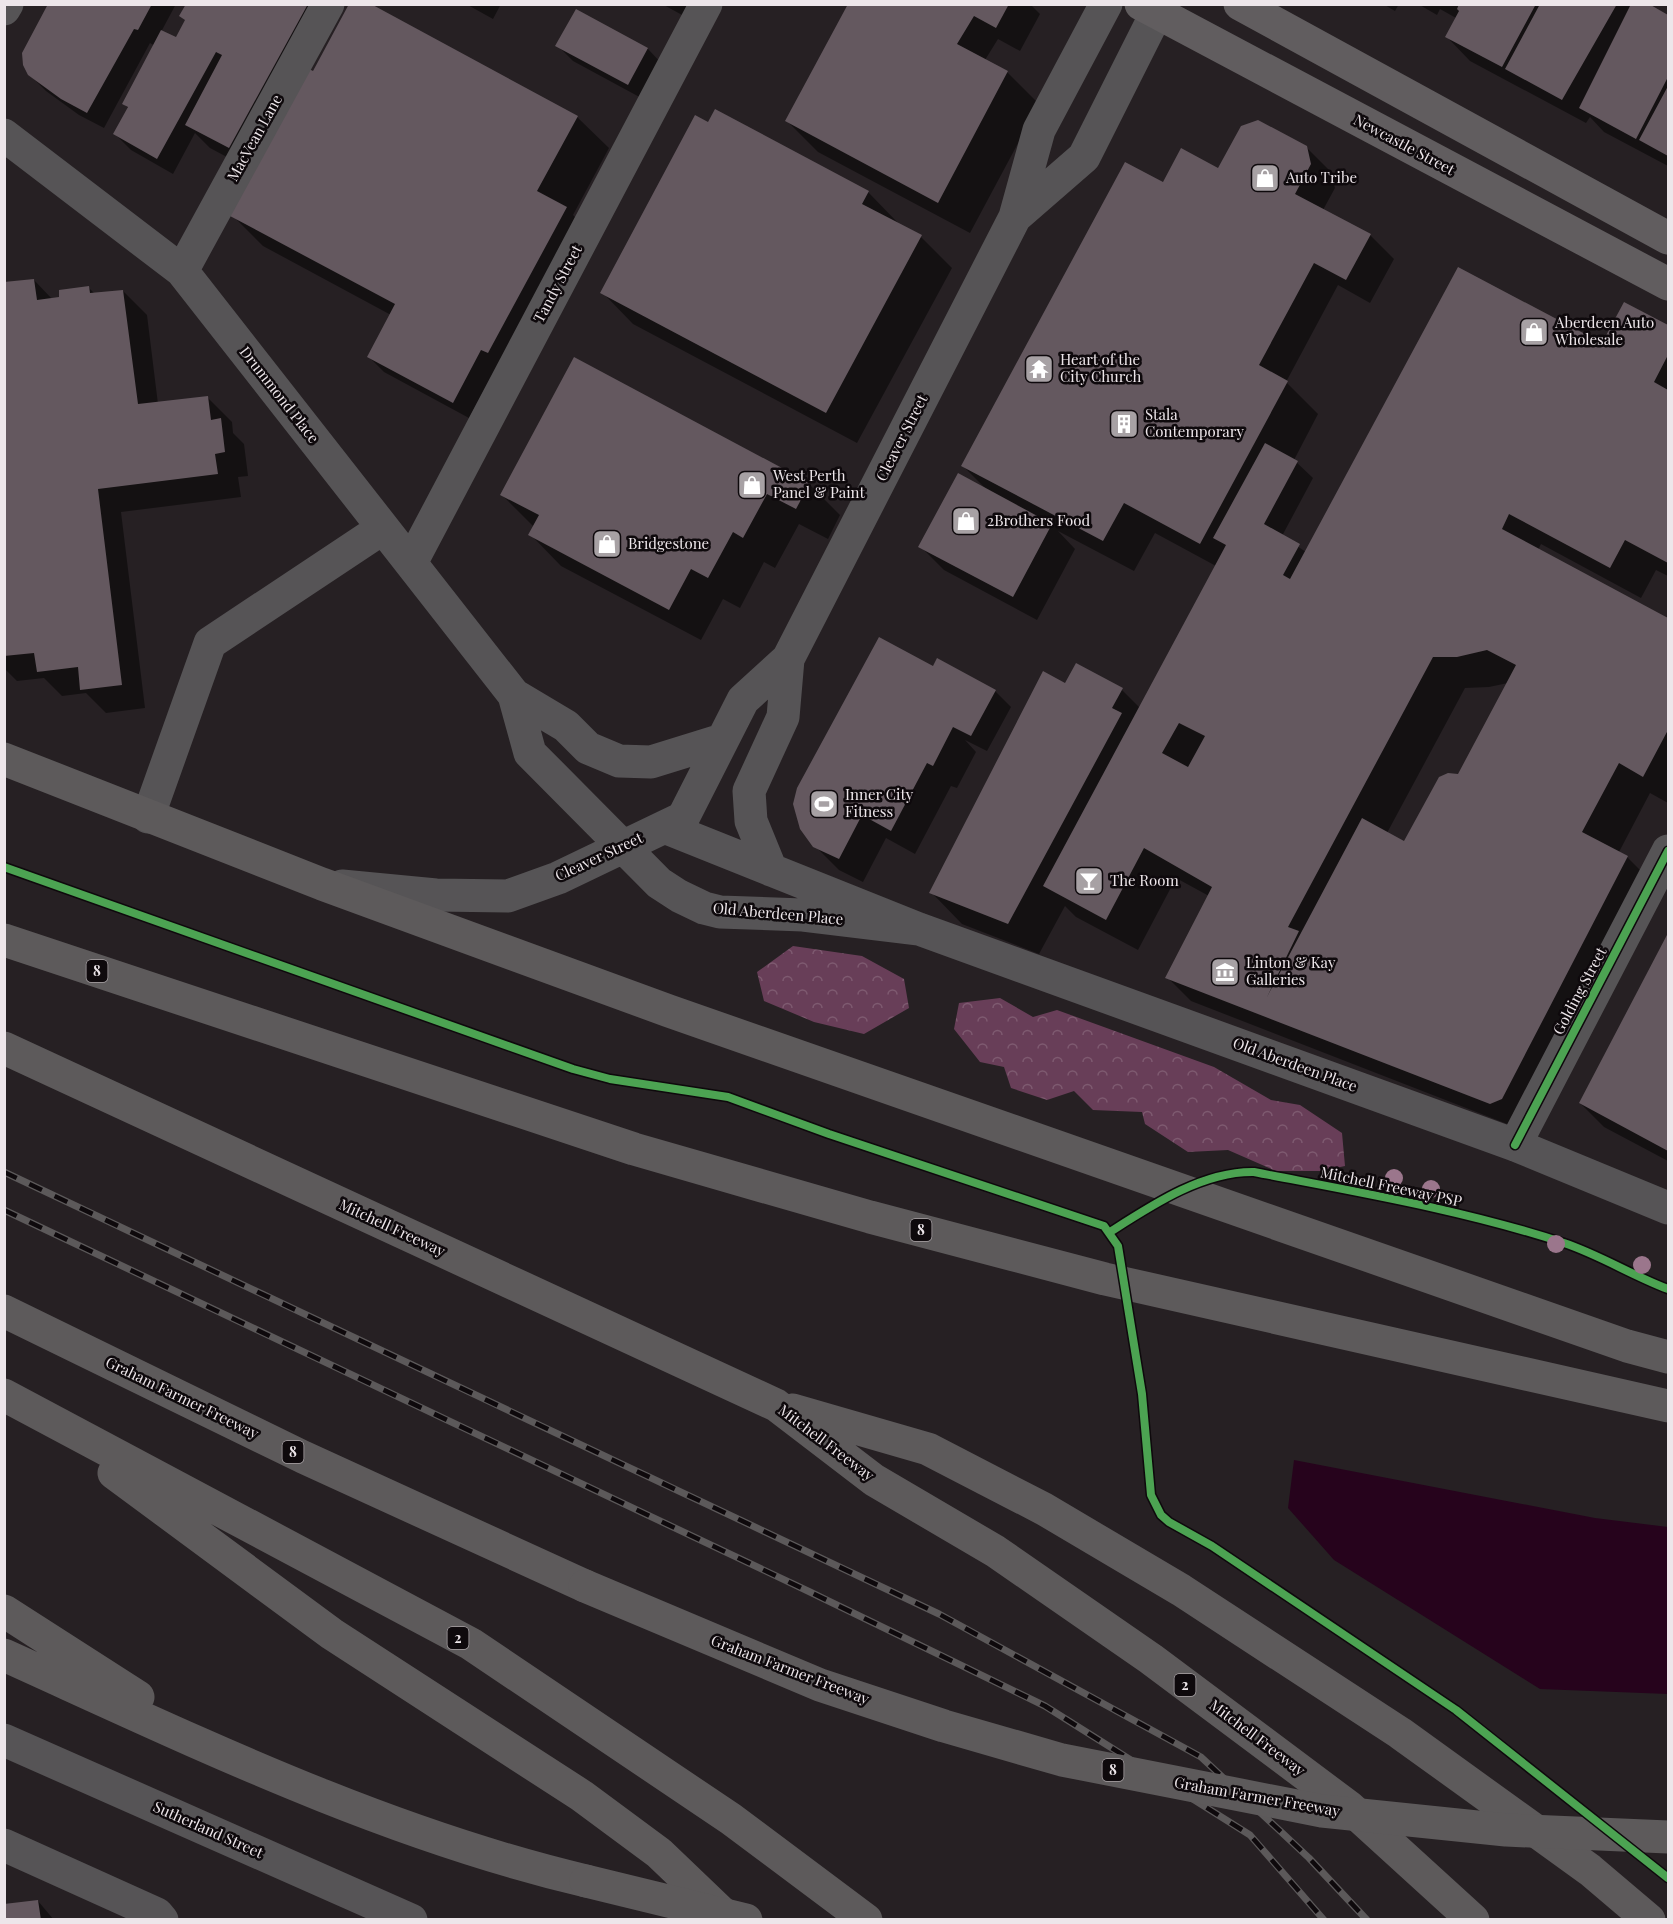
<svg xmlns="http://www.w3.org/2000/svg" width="1673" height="1924" font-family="'Playfair Display',serif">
<defs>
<pattern id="forest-crowns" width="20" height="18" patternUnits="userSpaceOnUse" patternTransform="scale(1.5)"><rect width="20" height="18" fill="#683e58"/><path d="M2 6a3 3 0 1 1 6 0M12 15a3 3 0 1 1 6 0" fill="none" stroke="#7e5a70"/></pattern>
</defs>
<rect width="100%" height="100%" fill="#262023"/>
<path fill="url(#forest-crowns)" d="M793,946L862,956L904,979L909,1008L864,1034L814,1022L764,1001L757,972Z
M1000,998L1033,1017L1057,1010L1214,1067L1271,1100L1300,1105L1342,1133L1345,1166L1321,1171H1276L1228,1150L1188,1152L1145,1124L1142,1112L1093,1110L1074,1091L1047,1100L1011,1088L1004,1067L980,1062L954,1029L959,1003Z"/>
<path fill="#26031c" d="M1294,1460L1595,1518L1668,1527V1694L1540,1689L1334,1560L1288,1508Z"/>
<path fill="#0007" fill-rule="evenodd" d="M50,4H176L161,32L176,39L186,21L188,4H344L308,71L313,73L367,4L577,117L609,148L573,215L597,240L495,370L469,418L384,372L368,356L391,315L263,246L232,215L255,172L210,148L195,133L173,174L131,150L115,134L129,109L124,104L155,46L150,43L104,128L79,115L46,91L29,74Z
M466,4H501L493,19Z
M662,4H719L706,28Z
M850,4H1030L1040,14L1020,51L998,39L985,60L1007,72L1039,104L970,233L818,152L787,121Z
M1383,4H1399L1395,11Z
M1418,4H1646L1668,17V166L1604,132L1590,117L1586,123L1470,61L1447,37L1456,18L1440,9L1437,15Z
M576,11L648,49L663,65L645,100L573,61L557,45Z
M1306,147L1330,171L1335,188L1323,210L1370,235L1394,259L1370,303L1338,285L1286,382L1318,414L1294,460L1313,478L1282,536L1306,552L1603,345L1625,304L1668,327V576L1656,570L1641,598L1541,544L1538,550L1668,620V803L1650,793L1619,852L1627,857L1658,888L1515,1127L1191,1001L1167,977L1209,896L1176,878L1138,950L1076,917L1065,906L1039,954L962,924L931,892L1077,665L1122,690L1140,708L1216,566L1155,533L1134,571L1058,531L1075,549L1037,620L944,570L920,546L986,489L963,466L1163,184ZM1508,683L1459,776L1405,843L1387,833L1465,688L1489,687Z
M868,192L899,224L921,237L952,268L857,443L633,324L602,292Z
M34,280L53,300L88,287L95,294L123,291L147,315L158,404L208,398L232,422L233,433L244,444L248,476L238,477L241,497L121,512L145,708L106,713L86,693L62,696L44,678L17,681L4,668V284Z
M809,484L840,515L828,539L799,524L775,568L764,562L740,608L723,599L701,640L561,566L530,534L533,526L502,495Z
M933,668L995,691L1011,707L987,751L965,740L976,752L957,788L951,786L915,854L886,838L863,882L839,870L815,846Z
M1668,936V1161L1604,1127L1580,1103Z
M38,1901L54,1920H4Z"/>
<path fill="#64585f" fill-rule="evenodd" d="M48,4H152L138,30L134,29L87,113L61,99L28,75L23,65L22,53Z
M186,4H308L229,148L185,125L222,55L216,52L157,159L113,134L128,107L122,104L161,30L176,37L185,20L179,16Z
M349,4H371L578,116L537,191L567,207L488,353L481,350L453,403L367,357L395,304L230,216L309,69L313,71Z
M848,4H1009L996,28L974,16L957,44L1008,71L938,203L785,121Z
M1459,4H1536L1502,67L1445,37L1459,11L1457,9Z
M1540,4H1617L1562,100L1505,69Z
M1631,4H1649L1668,15V77L1636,139L1579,108Z
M576,9L648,48L628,85L555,46Z
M1668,86V156L1639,140Z
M715,109L869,191L862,204L922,235L826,413L600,293L695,115L708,122Z
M1258,120L1307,146L1311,164L1295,194L1371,234L1346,280L1314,263L1259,365L1288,381L1200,544L1124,503L1103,541L961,466L1125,162L1163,182L1181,148L1218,168L1241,126Z
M1458,267L1602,343L1624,302L1668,325V355L1654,382L1668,390V563L1625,540L1610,568L1509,514L1502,529L1668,618V730L1643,777L1619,763L1582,832L1628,856L1502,1099L1490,1104L1165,978L1212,887L1144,848L1106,920L1043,886L1226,545L1213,538L1265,443L1298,461L1264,524L1300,544L1283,575L1290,579ZM1487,650L1516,665L1458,774L1448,773L1439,777L1404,841L1362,818L1267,997L1299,931L1288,927L1433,657H1457ZM1179,723L1205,736L1188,767L1162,753Z
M34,279L37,300L59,297V290L89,286L90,293L123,290L138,404L208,396L211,420L221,418L225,452L215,454L218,474L98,489L122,685L80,690L78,667L37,672L34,653L4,656V282Z
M574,357L810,483L796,509L767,494L743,538L733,532L708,578L691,569L669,610L528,535L539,515L500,495Z
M958,473L1052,524L1013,597L918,547Z
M879,637L933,666L937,658L996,690L971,736L953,727L933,766L927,763L891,831L862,815L839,859L813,847L800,829L793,804L797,788Z
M1076,663L1123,688L1112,708L1122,713L1008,924L929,893L1043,671L1065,683Z
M1668,933V1151L1579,1103Z
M38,1900L41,1920H4V1904Z"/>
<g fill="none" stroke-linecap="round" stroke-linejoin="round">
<path stroke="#565456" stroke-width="33" d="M4,9L7,4
M4,135L182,271L514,695L530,753L659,883L679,896L704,908L720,912L803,915L919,929
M1015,217L1084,157L1161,4
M182,271L328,4
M411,563L706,4
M514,695L566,726L588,748L619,761L651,762L722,740
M148,817L210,643L383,528
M664,827L919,929L1515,1145L1668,1208
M771,870L751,821L749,791L783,717L788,659
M342,886L436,895L508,896L558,878L683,818L743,700L788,659L1015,217L1039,130L1106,4
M1515,1145L1668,851
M4,1740L411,1920
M4,1845L157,1914L162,1920"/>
<path stroke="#615d5f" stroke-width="33" d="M1141,4L1668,284
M1240,4L1668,238"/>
<path stroke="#5d5a5b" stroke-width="33" d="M4,759L322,884L669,1011L1627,1346L1668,1357
M4,940L634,1149L870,1217L1105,1279L1668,1406
M4,1048L776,1405L874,1480L995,1551L1151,1659L1349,1807L1473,1920
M4,1311L303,1457L585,1586
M4,1395L471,1644L731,1819L866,1920
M793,1410L928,1449L1044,1509L1181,1590L1400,1733L1590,1870L1649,1920
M114,1473L332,1634L582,1796L659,1853L729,1920
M4,1611L138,1697
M4,1655C194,1741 383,1833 586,1881"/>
<g stroke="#5c595a" stroke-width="7">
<path id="rail" d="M4,1172L939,1614L1201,1757L1309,1858L1367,1920
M4,1210L810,1592L1045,1706L1250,1835L1324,1920"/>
</g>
<use href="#rail" stroke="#0e090c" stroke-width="4.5" stroke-dasharray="14" stroke-linecap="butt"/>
<path stroke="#5d5a5b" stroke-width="33" d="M585,1586L820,1685L944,1726L1062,1760L1322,1811L1506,1830L1668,1837
M586,1881L746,1920"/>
<g stroke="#0e090c" stroke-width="11">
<path id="cycleway" d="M4,867L573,1069L610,1079L728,1097L829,1134L1104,1226L1118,1246L1142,1394L1151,1495L1161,1515L1169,1522L1212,1546L1456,1710L1668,1878
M1515,1145L1668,851
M1110,1232C1152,1205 1203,1171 1254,1172C1357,1192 1464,1210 1564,1243C1600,1255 1633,1276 1668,1289"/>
</g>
<use href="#cycleway" stroke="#4ca352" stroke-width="8"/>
</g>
<g fill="#9b768c">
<circle cx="1394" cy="1178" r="9"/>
<circle cx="1431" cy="1189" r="9"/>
<circle cx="1556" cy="1244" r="9"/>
<circle cx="1642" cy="1265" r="9"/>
</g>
<defs>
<g id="shop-square" transform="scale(1.5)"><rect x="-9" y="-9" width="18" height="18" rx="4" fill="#a7a1a4" stroke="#0e090c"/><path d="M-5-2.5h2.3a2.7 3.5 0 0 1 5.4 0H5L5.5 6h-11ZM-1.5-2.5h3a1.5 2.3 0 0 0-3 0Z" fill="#fff"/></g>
<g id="temple-square" transform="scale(1.5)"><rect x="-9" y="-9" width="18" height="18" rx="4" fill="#a7a1a4" stroke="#0e090c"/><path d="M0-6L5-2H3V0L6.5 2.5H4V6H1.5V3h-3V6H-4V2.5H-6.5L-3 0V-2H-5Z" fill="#fff"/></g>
<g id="building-square" transform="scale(1.5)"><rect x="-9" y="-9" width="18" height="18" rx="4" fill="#a7a1a4" stroke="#0e090c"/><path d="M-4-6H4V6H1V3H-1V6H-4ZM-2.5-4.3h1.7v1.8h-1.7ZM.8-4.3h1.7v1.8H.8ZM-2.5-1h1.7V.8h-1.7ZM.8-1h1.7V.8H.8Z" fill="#fff"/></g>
<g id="stadium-square" transform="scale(1.5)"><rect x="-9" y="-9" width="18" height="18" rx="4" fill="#a7a1a4" stroke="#0e090c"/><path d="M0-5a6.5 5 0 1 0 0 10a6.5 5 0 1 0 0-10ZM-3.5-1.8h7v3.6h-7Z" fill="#fff"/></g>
<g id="bar-square" transform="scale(1.5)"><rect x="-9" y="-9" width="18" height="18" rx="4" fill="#a7a1a4" stroke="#0e090c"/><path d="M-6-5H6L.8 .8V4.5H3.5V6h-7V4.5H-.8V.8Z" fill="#fff"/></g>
<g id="museum-square" transform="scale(1.5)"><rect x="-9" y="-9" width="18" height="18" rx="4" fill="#a7a1a4" stroke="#0e090c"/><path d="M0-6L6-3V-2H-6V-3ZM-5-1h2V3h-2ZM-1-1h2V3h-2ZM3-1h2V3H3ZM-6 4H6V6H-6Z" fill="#fff"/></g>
</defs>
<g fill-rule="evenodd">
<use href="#shop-square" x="1265" y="178"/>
<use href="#shop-square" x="1534" y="332"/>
<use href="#temple-square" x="1039" y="369"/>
<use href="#building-square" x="1124" y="424"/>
<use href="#shop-square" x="752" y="485"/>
<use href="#shop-square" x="966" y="521"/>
<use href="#shop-square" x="607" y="544"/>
<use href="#stadium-square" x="824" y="804"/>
<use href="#bar-square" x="1089" y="881"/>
<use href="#museum-square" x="1225" y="972"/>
</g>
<g text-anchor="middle" stroke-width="5" stroke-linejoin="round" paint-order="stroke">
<g fill="#0e090c" stroke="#aaa4a7" stroke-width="1.5">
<rect x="86.5" y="960" width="21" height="22" rx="4.5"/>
<rect x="910.5" y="1219" width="21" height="22" rx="4.5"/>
<rect x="282.5" y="1441" width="21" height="22" rx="4.5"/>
<rect x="447.5" y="1627" width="21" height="22" rx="4.5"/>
<rect x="1174.5" y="1674" width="21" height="22" rx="4.5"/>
<rect x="1102.5" y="1759" width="21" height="22" rx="4.5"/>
</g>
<g font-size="14" font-weight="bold" fill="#ede6ea">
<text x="97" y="976">8</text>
<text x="921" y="1235">8</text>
<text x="293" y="1457">8</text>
<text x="458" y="1643">2</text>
<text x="1185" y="1690">2</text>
<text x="1113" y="1775">8</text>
</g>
<g font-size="15" fill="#ede6ea" stroke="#0e090c">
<text transform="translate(255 138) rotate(-61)" y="5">MacVean Lane</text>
<text transform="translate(1404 145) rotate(28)" y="5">Newcastle Street</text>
<text transform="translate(558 284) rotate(-62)" y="5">Tandy Street</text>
<text transform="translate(279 395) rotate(52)" y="5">Drummond Place</text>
<text transform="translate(902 438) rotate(-63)" y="5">Cleaver Street</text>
<text transform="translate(599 857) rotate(-25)" y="5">Cleaver Street</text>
<text transform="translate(778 914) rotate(5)" y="5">Old Aberdeen Place</text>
<text transform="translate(1580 991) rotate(-62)" y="5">Golding Street</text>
<text transform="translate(1295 1065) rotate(20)" y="5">Old Aberdeen Place</text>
<text transform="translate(1391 1187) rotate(12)" y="5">Mitchell Freeway PSP</text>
<text transform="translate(392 1228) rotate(25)" y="5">Mitchell Freeway</text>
<text transform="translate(182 1398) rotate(26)" y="5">Graham Farmer Freeway</text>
<text transform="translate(826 1443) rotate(37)" y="5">Mitchell Freeway</text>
<text transform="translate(790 1670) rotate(21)" y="5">Graham Farmer Freeway</text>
<text transform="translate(1257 1738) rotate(37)" y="5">Mitchell Freeway</text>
<text transform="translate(1257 1797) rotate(10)" y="5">Graham Farmer Freeway</text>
<text transform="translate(208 1830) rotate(24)" y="5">Sutherland Street</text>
</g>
<g font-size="15" fill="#ede6ea" stroke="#0e090c" text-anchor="start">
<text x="1286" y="183">Auto Tribe</text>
<text x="1555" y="328">Aberdeen Auto<tspan x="1555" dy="17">Wholesale</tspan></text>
<text x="1060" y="365">Heart of the<tspan x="1060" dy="17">City Church</tspan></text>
<text x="1145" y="420">Stala<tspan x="1145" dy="17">Contemporary</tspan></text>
<text x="773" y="481">West Perth<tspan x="773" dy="17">Panel &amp; Paint</tspan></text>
<text x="987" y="526">2Brothers Food</text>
<text x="628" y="549">Bridgestone</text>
<text x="845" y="800">Inner City<tspan x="845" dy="17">Fitness</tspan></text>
<text x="1110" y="886">The Room</text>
<text x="1246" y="968">Linton &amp; Kay<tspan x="1246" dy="17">Galleries</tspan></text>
</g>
</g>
<rect width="1673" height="1924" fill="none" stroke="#ede6ea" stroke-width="12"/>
</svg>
